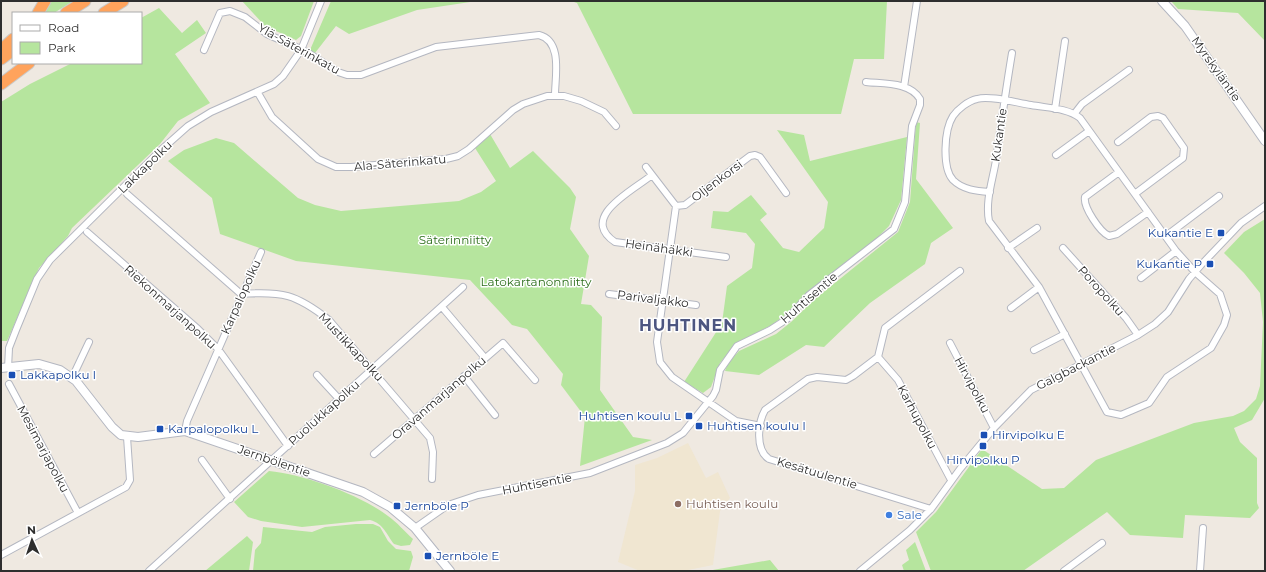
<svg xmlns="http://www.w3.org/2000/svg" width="1266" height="572" font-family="Montserrat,sans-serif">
<rect width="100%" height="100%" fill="#efe9e1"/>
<path fill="#f0e6d1" d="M688,443L706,478L718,472L730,498L720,511L713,565L683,571H640L618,562L635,491V465L657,458Z"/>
<path fill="#b6e59e" d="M48,1H73L54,13H41Z
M242,1H314L301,36L296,40L265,26Z
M331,1H477L417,10L349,34L336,26L315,53L310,50Z
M571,1H887L884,59H854L841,114H633L577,3Z
M1171,1H1265V41L1238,13L1178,9Z
M159,8L182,33L197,20L206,33L175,54L210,103L178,121L160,144L72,228L68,236L39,268L7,341H1V102L30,84L72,63H141V18Z
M916,122L920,123L916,179L953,228L931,243L925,264L870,303L824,347L806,345L759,375L725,371L728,363L739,351L776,334L791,322L815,299L898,232L910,202Z
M777,130L804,135L810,161L907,137L901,200L889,226L875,240L810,290L790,311L772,325L736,343L720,363L711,387L703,393L684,382L722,323L727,286L752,268L755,244L746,233L711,228L713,211L728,212L751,195L767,214L760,220L783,248L799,252L824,228L828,202Z
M490,134L510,168L533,151L570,188L576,197L570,229L589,256L581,304L591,305L602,317L600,390L633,437L652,440L580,466L585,417L561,385L563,374L527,329L512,325L470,280L296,261L220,234L212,198L168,161L184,150L216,138L234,143L298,198L315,205L341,211L459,201L481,192L496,181L475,148Z
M1265,219V398L1252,420L1234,428L1240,442L1257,458V503L1259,508L1250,518L1185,515L1183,538L1130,535L1107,512L1023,571H931L916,532L936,512L982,449L1042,489L1064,488L1096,460L1194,423L1233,416L1244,411L1256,399L1260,386L1263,322L1260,293L1244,273L1224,253L1244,232Z
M269,471C303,474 361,495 388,516C397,522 405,532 413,539L410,545L401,546L394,544C386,534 384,524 370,520L302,527L261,521L248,517L234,502Z
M356,524H373L380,527L388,541L396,549L411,551L413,557L409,571H253L255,550L261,543L263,527L312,532L325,527Z
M247,536L253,542L249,571H205Z
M915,542L926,571H904L902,565L909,560L906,550Z
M770,560L779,571H707Z"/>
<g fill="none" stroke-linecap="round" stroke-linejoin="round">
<g stroke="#b4b7c1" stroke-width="8">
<path id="minor" d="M204,50L220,13L230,11L245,17L267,34L307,52L338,72L347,75H361L436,47L539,35C563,41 555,77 555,95
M904,87L917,1
M258,93L272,117L318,159L336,167H351L446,159L458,156L469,149L513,110L523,104L547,96H564L581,101L604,112L616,126
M1055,109L1065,41
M1075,113L1082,104L1129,70
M1118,142L1151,117L1158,116L1163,118L1184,148L1183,158L1136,193
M1056,155L1089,131
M646,167L676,206L657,342L660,362L672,377L736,421L761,426
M1119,172L1085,197C1083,207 1100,232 1109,236L1117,234L1148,212
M652,175C634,190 578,217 615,242L726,257
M990,192C977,191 963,190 953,180C942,168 944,130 953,116C958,109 968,101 977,99C990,95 1017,103 1031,105C1047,108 1068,108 1080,118L1176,251L1195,272L1220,294L1227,315L1224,325L1211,348L1167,377L1149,403L1121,415L1107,412L1039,287L989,221C985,201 993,179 996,160C1001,124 1006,89 1012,53
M127,194L241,294C282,291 296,294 329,320L430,438L433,452L432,479
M676,206L685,205L750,156L755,155L760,157L786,193
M87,232L198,329L218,349L288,446
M1166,236L1219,196
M1008,248L1037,228
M1063,248L1126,318L1138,335
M1141,278L1176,251
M609,294L696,305
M442,307L485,358
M1011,308L1039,287
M950,343L994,428
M1034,350L1065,334
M878,357L898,380L951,480
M8,368L9,348L16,330L37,279L50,260L161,150L188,126L211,112L274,84L283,76L301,50L321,1
M317,375L339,399
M464,376L495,415
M72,378L89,342
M9,384L78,513
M185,431L187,421L261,252
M374,454L503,343L535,380
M202,460L230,499
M931,509L769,459C755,450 758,422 765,410L808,379L817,377L846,380L853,376L878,357L885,328L960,271
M415,528L448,505L478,495L590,473L667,443L683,433L713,396L716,390L720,370L737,346L770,330L787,319L809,295L894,229L905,202L912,126L920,105V99C910,82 884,84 866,82
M1,555L126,487L130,480L127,437
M149,571L463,287
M860,571L910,530L931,509L960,469L994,428L1031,390L1138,335L1155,324L1168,312L1189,279L1201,265L1241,223L1265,206
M1064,571L1102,543
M1200,571L1203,528"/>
</g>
<g stroke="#b4b7c1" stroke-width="10">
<path id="tertiary" d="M1162,1L1185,26L1265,141
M1,368L39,364L60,370L76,381L112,427L121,435L138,437L185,431L363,492L390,507L415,528L450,571"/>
</g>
<g stroke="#c9c9c9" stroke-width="13">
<path id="motorway" d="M38,13L45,1
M66,13L85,1
M104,13L123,1
M1,50L13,39
M1,59L13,50
M1,84L29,63"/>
</g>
<use href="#minor" stroke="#fff" stroke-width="6"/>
<use href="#tertiary" stroke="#fff" stroke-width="8"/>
<use href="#motorway" stroke="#ffa35c" stroke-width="11"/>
</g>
<g fill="#1a4fb4" stroke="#fff" stroke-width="1.5">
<rect x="1217" y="229" width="8" height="8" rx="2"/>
<rect x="1206" y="260" width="8" height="8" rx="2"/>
<rect x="8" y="371" width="8" height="8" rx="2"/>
<rect x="685" y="412" width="8" height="8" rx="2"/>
<rect x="695" y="422" width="8" height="8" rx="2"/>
<rect x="156" y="425" width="8" height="8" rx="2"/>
<rect x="980" y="431" width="8" height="8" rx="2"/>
<rect x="979" y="442" width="8" height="8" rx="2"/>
<rect x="393" y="502" width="8" height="8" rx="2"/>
<rect x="424" y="552" width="8" height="8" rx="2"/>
</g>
<circle fill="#8d6e63" stroke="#fff" stroke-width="1.5" cx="678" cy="504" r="4"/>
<circle fill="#3f7fe0" stroke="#fff" stroke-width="1.5" cx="889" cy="515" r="4"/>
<g text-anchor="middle" stroke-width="3" stroke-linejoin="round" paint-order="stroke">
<g font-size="12" fill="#2e2e2e" stroke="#fff">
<text transform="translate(299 49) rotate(29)" y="4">Ylä-Säterinkatu</text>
<text transform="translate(1216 69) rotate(55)" y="4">Myrskyläntie</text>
<text transform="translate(999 135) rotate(-82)" y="4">Kukantie</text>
<text transform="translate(400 163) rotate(-5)" y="4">Ala-Säterinkatu</text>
<text transform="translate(145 167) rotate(-44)" y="4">Lakkapolku</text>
<text transform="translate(717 181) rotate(-37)" y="4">Oljenkorsi</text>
<text transform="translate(659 248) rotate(8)" y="4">Heinähäkki</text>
<text transform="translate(1101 291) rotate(48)" y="4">Poropolku</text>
<text transform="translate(241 297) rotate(-66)" y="4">Karpalopolku</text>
<text transform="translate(809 298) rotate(-41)" y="4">Huhtisentie</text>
<text transform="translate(653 299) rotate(7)" y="4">Parivaljakko</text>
<text transform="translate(170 307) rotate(42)" y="4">Riekonmarjanpolku</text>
<text transform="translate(351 347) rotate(47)" y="4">Mustikkapolku</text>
<text transform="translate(1076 367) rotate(-27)" y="4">Galgbackantie</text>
<text transform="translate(972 385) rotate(62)" y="4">Hirvipolku</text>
<text transform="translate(439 398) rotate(-41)" y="4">Oravanmarjanpolku</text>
<text transform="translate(324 413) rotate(-42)" y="4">Puolukkapolku</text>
<text transform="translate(917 417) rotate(62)" y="4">Karhupolku</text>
<text transform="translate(43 449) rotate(62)" y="4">Mesimarjapolku</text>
<text transform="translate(274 461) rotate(19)" y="4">Jernbölentie</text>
<text transform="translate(817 473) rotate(17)" y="4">Kesätuulentie</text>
<text transform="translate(537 484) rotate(-11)" y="4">Huhtisentie</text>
</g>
<g font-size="12" fill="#164399" stroke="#fff" text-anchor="start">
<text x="1213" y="237" text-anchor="end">Kukantie E</text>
<text x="1202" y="268" text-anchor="end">Kukantie P</text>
<text x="20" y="379">Lakkapolku I</text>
<text x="681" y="420" text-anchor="end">Huhtisen koulu L</text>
<text x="707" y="430">Huhtisen koulu I</text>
<text x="168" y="433">Karpalopolku L</text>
<text x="992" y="439">Hirvipolku E</text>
<text x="983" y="464" text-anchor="middle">Hirvipolku P</text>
<text x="405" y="510">Jernböle P</text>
<text x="436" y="560">Jernböle E</text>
</g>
<g font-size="12" fill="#2c6e1b" stroke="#fff">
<text x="455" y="244">Säterinniitty</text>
<text x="536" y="286">Latokartanonniitty</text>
</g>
<g font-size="12" fill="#785e54" stroke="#fff" text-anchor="start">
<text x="686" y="508">Huhtisen koulu</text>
</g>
<g font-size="12" fill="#366cbe" stroke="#fff" text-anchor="start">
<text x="897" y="519">Sale</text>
</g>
<g font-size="16" font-weight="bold" letter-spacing="1" fill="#4d5680" stroke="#fff">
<text x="688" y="331">HUHTINEN</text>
</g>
</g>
<rect width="1266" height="572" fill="none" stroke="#2e2e2e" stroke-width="4"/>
<rect x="12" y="12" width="130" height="52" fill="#ffffff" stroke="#ababab"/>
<rect x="20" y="25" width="20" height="6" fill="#ffffff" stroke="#ababab"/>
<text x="48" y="32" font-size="12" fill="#2e2e2e">Road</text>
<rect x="20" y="42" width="20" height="12" fill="#b6e59e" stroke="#ababab"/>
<text x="48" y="52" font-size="12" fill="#2e2e2e">Park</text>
<g transform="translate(32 540) rotate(357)" stroke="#ffffff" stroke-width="3" paint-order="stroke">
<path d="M0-3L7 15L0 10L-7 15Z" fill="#2e2e2e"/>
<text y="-6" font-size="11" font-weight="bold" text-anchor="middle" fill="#2e2e2e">N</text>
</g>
</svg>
